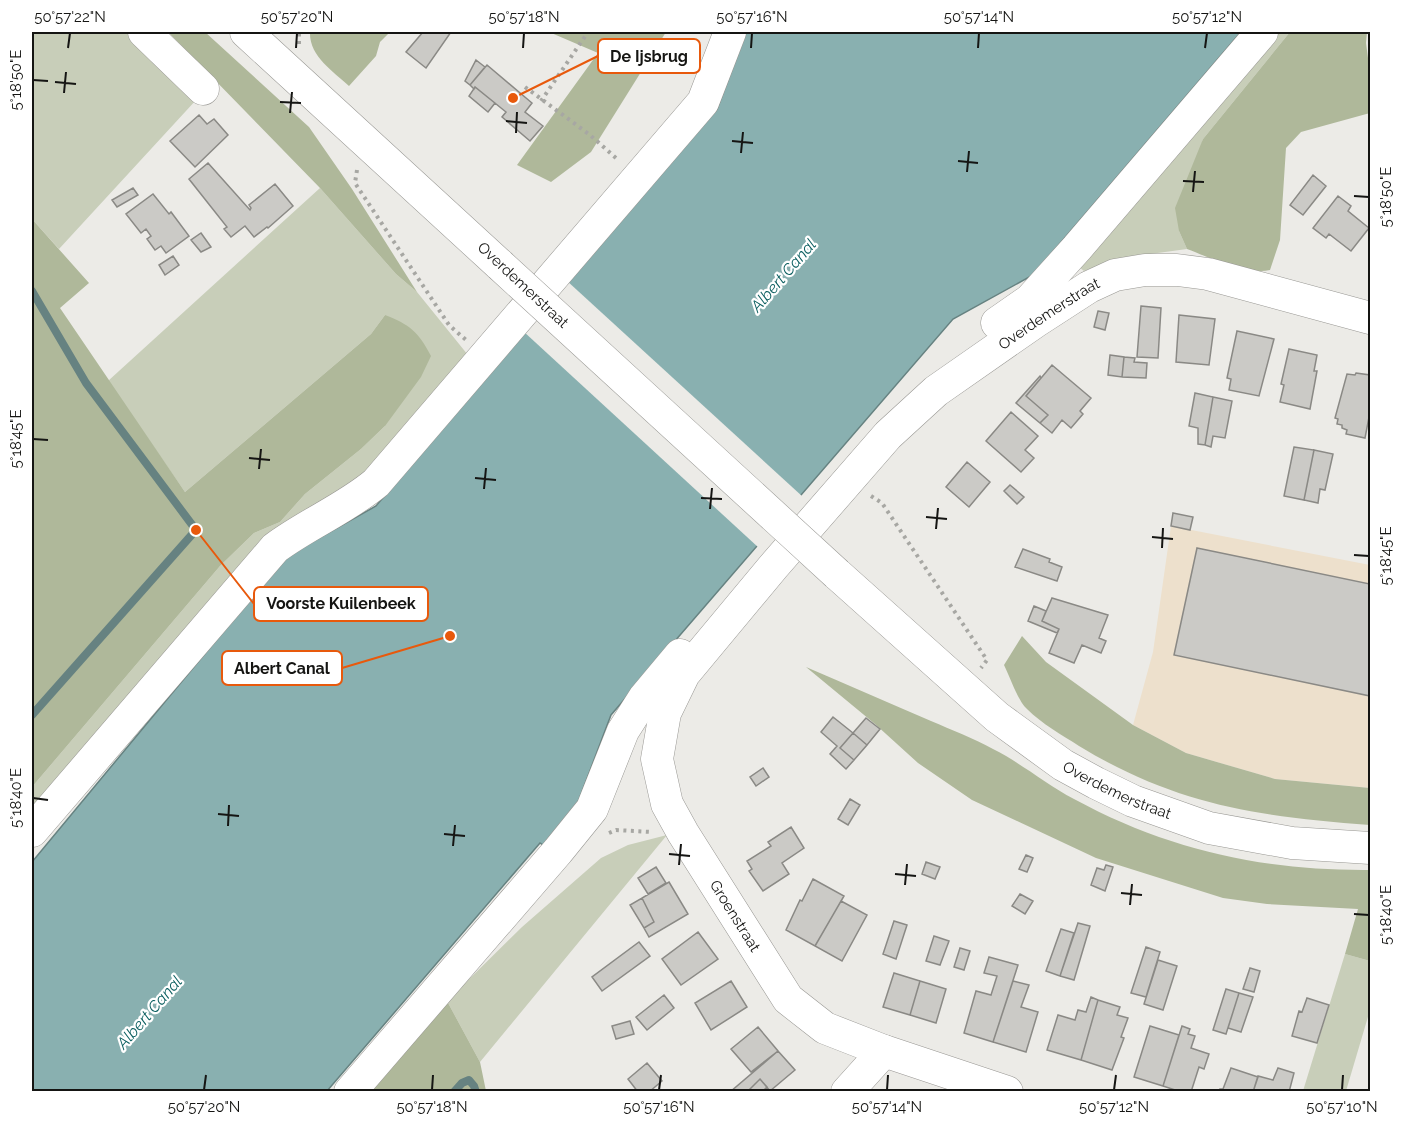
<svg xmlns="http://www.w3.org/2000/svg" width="1402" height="1123" font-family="Raleway,sans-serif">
<rect width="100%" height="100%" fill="#ecebe7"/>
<path fill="#ede0cc" d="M1171,526L1370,565V788L1275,779L1186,753L1133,725L1153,652Z"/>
<path fill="#c8ceb9" d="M32,32H128L197,99L59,249L32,219Z
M1275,32H1290L1203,139L1179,231L1187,249L1121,258L1084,271L1079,267Z
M320,188L396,274L417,292L472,360L368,483L32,816V787L220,566L254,533L280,522L305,494L361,449L385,426V315L371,334L185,492L108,381Z
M667,835L480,1062L447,1001L522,927L601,858L628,845Z
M1345,954L1370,961V1010L1346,1091H1303Z"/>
<path fill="#afb89a" d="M168,32H205L309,127L352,189L417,292L396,274L320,188Z
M310,32H390L380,42L376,56L349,86C333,71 309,56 310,32Z
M549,32H666L591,152L551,182L517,165L598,53Z
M1290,32H1367L1366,43L1370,73V113L1301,132L1286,148L1280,240L1270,270C1246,275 1211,258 1187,249L1179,231L1175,208L1203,139Z
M32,219L89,283L60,308L185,492L371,334L385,315C410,325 418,331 431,356L421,377L385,426L361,449L305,494L280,522L254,533L220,566L32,787Z
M1022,636L1046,662L1133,725L1186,753L1275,779L1370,788V825C1260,817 1176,805 1079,746C1062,735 1042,724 1027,709C1018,701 1010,677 1004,665Z
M806,667C848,685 889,703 931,721C952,730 973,738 993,749C1021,763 1046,784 1074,799C1168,850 1264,871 1370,870V961L1345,954L1358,909L1267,904L1223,898L1096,858L972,800L918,763L875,724Z
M447,1001L480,1062L486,1091L367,1092Z"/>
<path fill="#89b0b0" stroke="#668281" stroke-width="1.5" d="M746,32H1241L1033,275L953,319L611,715L577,805L543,845L540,843L327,1091L32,1092V862L285,557L376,506L717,109Z"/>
<path fill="#ecebe7" d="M566,280L803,497L759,548L523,331Z"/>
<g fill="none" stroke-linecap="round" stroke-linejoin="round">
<path stroke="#668281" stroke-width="8" d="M32,291L86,383L196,530L32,715
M454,1092L462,1083L469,1080L474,1086L476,1092"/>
</g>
<path fill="#cbcac6" stroke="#8a8985" stroke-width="1.5" d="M423,32H451L426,68L406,52Z
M476,60L485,67L470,85L465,81Z
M487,65L532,103L525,112L543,126L530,141L502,117L506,112L475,87L474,89L470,85Z
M475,87L495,103L488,112L469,96Z
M199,115L207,124L214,119L228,135L195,167L170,141Z
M208,163L250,210L251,208L249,205L275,184L293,206L268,228L267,227L254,237L245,226L231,237L224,229L227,227L189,179Z
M1313,175L1326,186L1303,215L1290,205Z
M133,188L138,195L117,207L112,200Z
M153,194L169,214L171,212L189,236L166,253L161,246L155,250L147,239L151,236L146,229L141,233L126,214Z
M1338,196L1351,206L1348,211L1369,228L1351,251L1329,234L1326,238L1313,228Z
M201,233L211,247L201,252L191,240Z
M173,256L179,265L165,275L159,265Z
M1141,306L1161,308L1158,358L1137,357Z
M1098,311L1109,313L1105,330L1094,327Z
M1179,315L1215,319L1209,365L1176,362Z
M1237,331L1274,339L1259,396L1229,390L1231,379L1227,378Z
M1289,349L1317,355L1314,371H1317L1310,409L1280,402L1284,385L1281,384Z
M1110,355L1124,357L1122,377L1108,375Z
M1124,357L1135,358L1134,362L1147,363L1146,378L1122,377Z
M1052,365L1091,398L1080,411L1083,414L1071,428L1062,420L1052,433L1040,423L1048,415L1026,396Z
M1356,373L1370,375V412L1365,438L1346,434L1347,430L1342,428V425L1337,424L1338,419L1335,418L1347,374L1355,375Z
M1040,376L1041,378L1026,396L1048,415L1040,423L1016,403Z
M1195,393L1213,397L1205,445L1198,444V428L1189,426Z
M1213,397L1232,401L1225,438L1213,436L1211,447L1205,445Z
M1011,412L1038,436L1025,450L1034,458L1021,472L986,441Z
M1294,447L1314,450L1304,500L1284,496Z
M1314,450L1333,454L1325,490L1320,489L1318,503L1304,500Z
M967,462L990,482L969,507L946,487Z
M1010,485L1024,497L1017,504L1004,491Z
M1173,513L1193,517L1190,530L1171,526Z
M1197,548L1370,584V696L1174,655Z
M1023,549L1050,559L1049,562L1062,567L1057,581L1015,567Z
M1052,598L1108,615L1099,638L1106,641L1101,653L1082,645L1074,663L1049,653L1059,629L1042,621Z
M1034,606L1046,611L1042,621L1059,629L1057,633L1028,621Z
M833,717L853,733L840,748L854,760L846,769L830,754L837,746L821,732Z
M866,718L880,729L867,745L853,733Z
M853,733L867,745L854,760L840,748Z
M763,768L769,777L756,786L750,777Z
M850,799L860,805L848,825L838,819Z
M791,827L804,848L782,863L789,874L763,891L749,871L752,869L747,861L771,846L768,842Z
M1026,855L1033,858L1027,872L1019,869Z
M926,862L940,867L935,879L922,874Z
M1106,865L1113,867L1105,891L1091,885L1097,868L1104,870Z
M656,867L666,883L648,894L638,878Z
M813,879L844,896L815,946L786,930L800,900L802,901Z
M669,882L688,914L649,937L644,928L654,922L642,898Z
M1020,894L1033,901L1025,914L1012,906Z
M642,898L654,922L644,928L630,905Z
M841,901L867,915L842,961L815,946Z
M894,921L907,925L896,959L883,954Z
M1078,923L1090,926L1074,980L1060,976Z
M1061,929L1074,933L1060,976L1046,971Z
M698,932L718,959L681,985L662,959Z
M934,936L949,941L940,965L926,961Z
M639,942L650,956L602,991L592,977Z
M1146,947L1160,952L1146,997L1131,993Z
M960,948L970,951L964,970L954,967Z
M989,957L1018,965L993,1042L964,1033L976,991L991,995L997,976L984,973Z
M1158,960L1177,966L1163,1010L1144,1004Z
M1250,968L1260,971L1254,992L1243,989Z
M894,973L920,981L910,1015L883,1007Z
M731,981L747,1007L711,1030L695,1003Z
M920,981L946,989L936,1023L910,1015Z
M1013,981L1029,985L1021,1007L1038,1012L1026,1052L993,1042Z
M1226,989L1239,993L1226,1034L1213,1030Z
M1239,993L1253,997L1241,1032L1228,1028Z
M664,995L674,1008L647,1030L636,1017Z
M1091,997L1098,1000L1081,1060L1047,1050L1058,1015L1075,1020L1078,1010L1086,1012Z
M1307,998L1329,1005L1317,1043L1292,1036L1299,1011L1302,1012Z
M1098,1000L1120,1007L1117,1015L1128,1018L1121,1037L1124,1038L1112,1070L1081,1060Z
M630,1021L634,1034L616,1039L612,1026Z
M1150,1026L1179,1035L1163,1086L1134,1077Z
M1182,1026L1190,1029L1188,1034L1195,1036L1191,1048L1209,1054L1204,1069L1199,1067L1191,1092H1181L1163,1086Z
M758,1027L778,1051L751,1072L731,1049Z
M778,1051L795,1070L770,1091L760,1079L747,1092H730Z
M647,1063L662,1081L649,1092H638L628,1079Z
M1231,1068L1258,1077L1253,1092H1220V1089H1223Z
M1278,1068L1294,1073L1289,1092H1253L1258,1076L1273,1080Z
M760,1079L767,1087L762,1092H747Z"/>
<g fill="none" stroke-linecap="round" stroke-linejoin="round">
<g stroke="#989793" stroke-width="33">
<g id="minor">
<path d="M144,32L203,89"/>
<path d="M246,32L500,265"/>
<path d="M997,323L1030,300L1077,248L1262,32"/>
<path id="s1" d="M837,574L997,717L1063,765L1096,783L1133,801L1209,828L1292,843L1370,848"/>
<path d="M32,831L275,548C307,524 345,509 376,483L703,102L730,32"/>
<path d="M350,1092L558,851L592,809L623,731L644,698L680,655"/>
<path d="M847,1092L884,1051"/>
<path id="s2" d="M1007,1092L884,1051L825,1028L788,999L683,833L667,804L657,759L665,713L684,674L773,567L888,435L936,391L1035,322L1089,287L1115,275L1145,270H1177L1208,274L1370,318"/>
</g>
</g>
<path stroke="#a7a7a3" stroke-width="4" stroke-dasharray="3 4.5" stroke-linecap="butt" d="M299,44V32
M525,87L590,135L617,159
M541,101L588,32
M357,170L355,183L449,325L466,340
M871,496L882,503L987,660L981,668
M609,833L616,830L652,832"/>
<use href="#minor" stroke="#fff" stroke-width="32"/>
<g stroke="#989793" stroke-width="33" stroke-linecap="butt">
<path id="minor-bridge" d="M500,265L837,574"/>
</g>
<use href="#minor-bridge" stroke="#fff" stroke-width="32"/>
</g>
<path fill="none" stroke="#151513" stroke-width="2" d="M68,48L70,33M296,48L297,33M523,48L524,33M751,48L752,33M978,48L979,33M1205,48L1207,33M33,80L48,81M55,82L76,84M64,93L66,72M280,102L301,103M290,113L292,92M506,121L527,123M516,133L517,112M732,141L753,143M741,153L743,132M958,161L978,163M967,172L969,151M1183,181L1204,182M1193,192L1195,171M1354,196L1369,197M33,439L48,440M249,458L270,460M259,469L261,449M475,478L496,480M484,489L486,468M701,498L722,499M710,509L712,488M926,517L947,519M936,529L938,508M1152,537L1173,539M1162,548L1163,528M1354,555L1369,556M33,798L48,800M218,814L239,816M228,826L229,805M444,834L465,836M453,846L455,825M669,854L690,856M679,865L681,844M895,874L916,876M905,885L907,864M1121,893L1142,895M1130,905L1132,884M1354,914L1369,915M204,1090L206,1075M432,1090L433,1075M659,1090L661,1075M887,1090L888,1075M1114,1090L1116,1075M1342,1090L1343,1075"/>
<g text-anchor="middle" stroke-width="4.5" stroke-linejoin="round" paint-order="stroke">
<g font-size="15" fill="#151513" stroke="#fff">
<text transform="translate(523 285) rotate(43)" y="5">Overdemerstraat</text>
<text dy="5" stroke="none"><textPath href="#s2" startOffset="1122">Overdemerstraat</textPath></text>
<text dy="5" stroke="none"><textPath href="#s1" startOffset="356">Overdemerstraat</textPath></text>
<text transform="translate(735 916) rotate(58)" y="5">Groenstraat</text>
</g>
<g font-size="16" font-style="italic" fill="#0b5f60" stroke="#fff">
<text transform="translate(783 275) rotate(-49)" y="6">Albert Canal</text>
<text transform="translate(149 1012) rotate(-49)" y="6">Albert Canal</text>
</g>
</g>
<path fill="none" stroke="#e8590c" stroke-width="2" d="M513 98L598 56M196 530L254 604M450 636L342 668"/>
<g fill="#e8590c" stroke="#fff" stroke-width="2">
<circle cx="513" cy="98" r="6"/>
<circle cx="196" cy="530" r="6"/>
<circle cx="450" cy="636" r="6"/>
</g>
<g fill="#fff" stroke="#e8590c" stroke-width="2">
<rect x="598" y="39" width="102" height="34" rx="6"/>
<rect x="254" y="587" width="174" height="34" rx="6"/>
<rect x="222" y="651" width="120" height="34" rx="6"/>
</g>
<g font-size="16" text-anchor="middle" font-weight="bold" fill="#151513">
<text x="649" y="62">De Ijsbrug</text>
<text x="341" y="609">Voorste Kuilenbeek</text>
<text x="282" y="674">Albert Canal</text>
</g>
<rect width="1402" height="1123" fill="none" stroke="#ffffff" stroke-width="66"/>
<rect x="33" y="33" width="1336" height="1057" fill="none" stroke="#151513" stroke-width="2"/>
<g font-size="15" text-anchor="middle" fill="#151513">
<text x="70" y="22">50°57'22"N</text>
<text x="297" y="22">50°57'20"N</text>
<text x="524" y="22">50°57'18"N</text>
<text x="752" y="22">50°57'16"N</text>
<text x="979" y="22">50°57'14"N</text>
<text x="1207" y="22">50°57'12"N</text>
<text transform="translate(16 80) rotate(-90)" y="5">5°18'50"E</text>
<text transform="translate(1386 197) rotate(-90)" y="5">5°18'50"E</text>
<text transform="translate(16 439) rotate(-90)" y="5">5°18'45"E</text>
<text transform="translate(1386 556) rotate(-90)" y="5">5°18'45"E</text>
<text transform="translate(16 798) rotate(-90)" y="5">5°18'40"E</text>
<text transform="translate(1386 915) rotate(-90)" y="5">5°18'40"E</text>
<text x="204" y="1112">50°57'20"N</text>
<text x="432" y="1112">50°57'18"N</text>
<text x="659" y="1112">50°57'16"N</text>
<text x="887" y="1112">50°57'14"N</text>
<text x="1114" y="1112">50°57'12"N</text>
<text x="1342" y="1112">50°57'10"N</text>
</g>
</svg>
